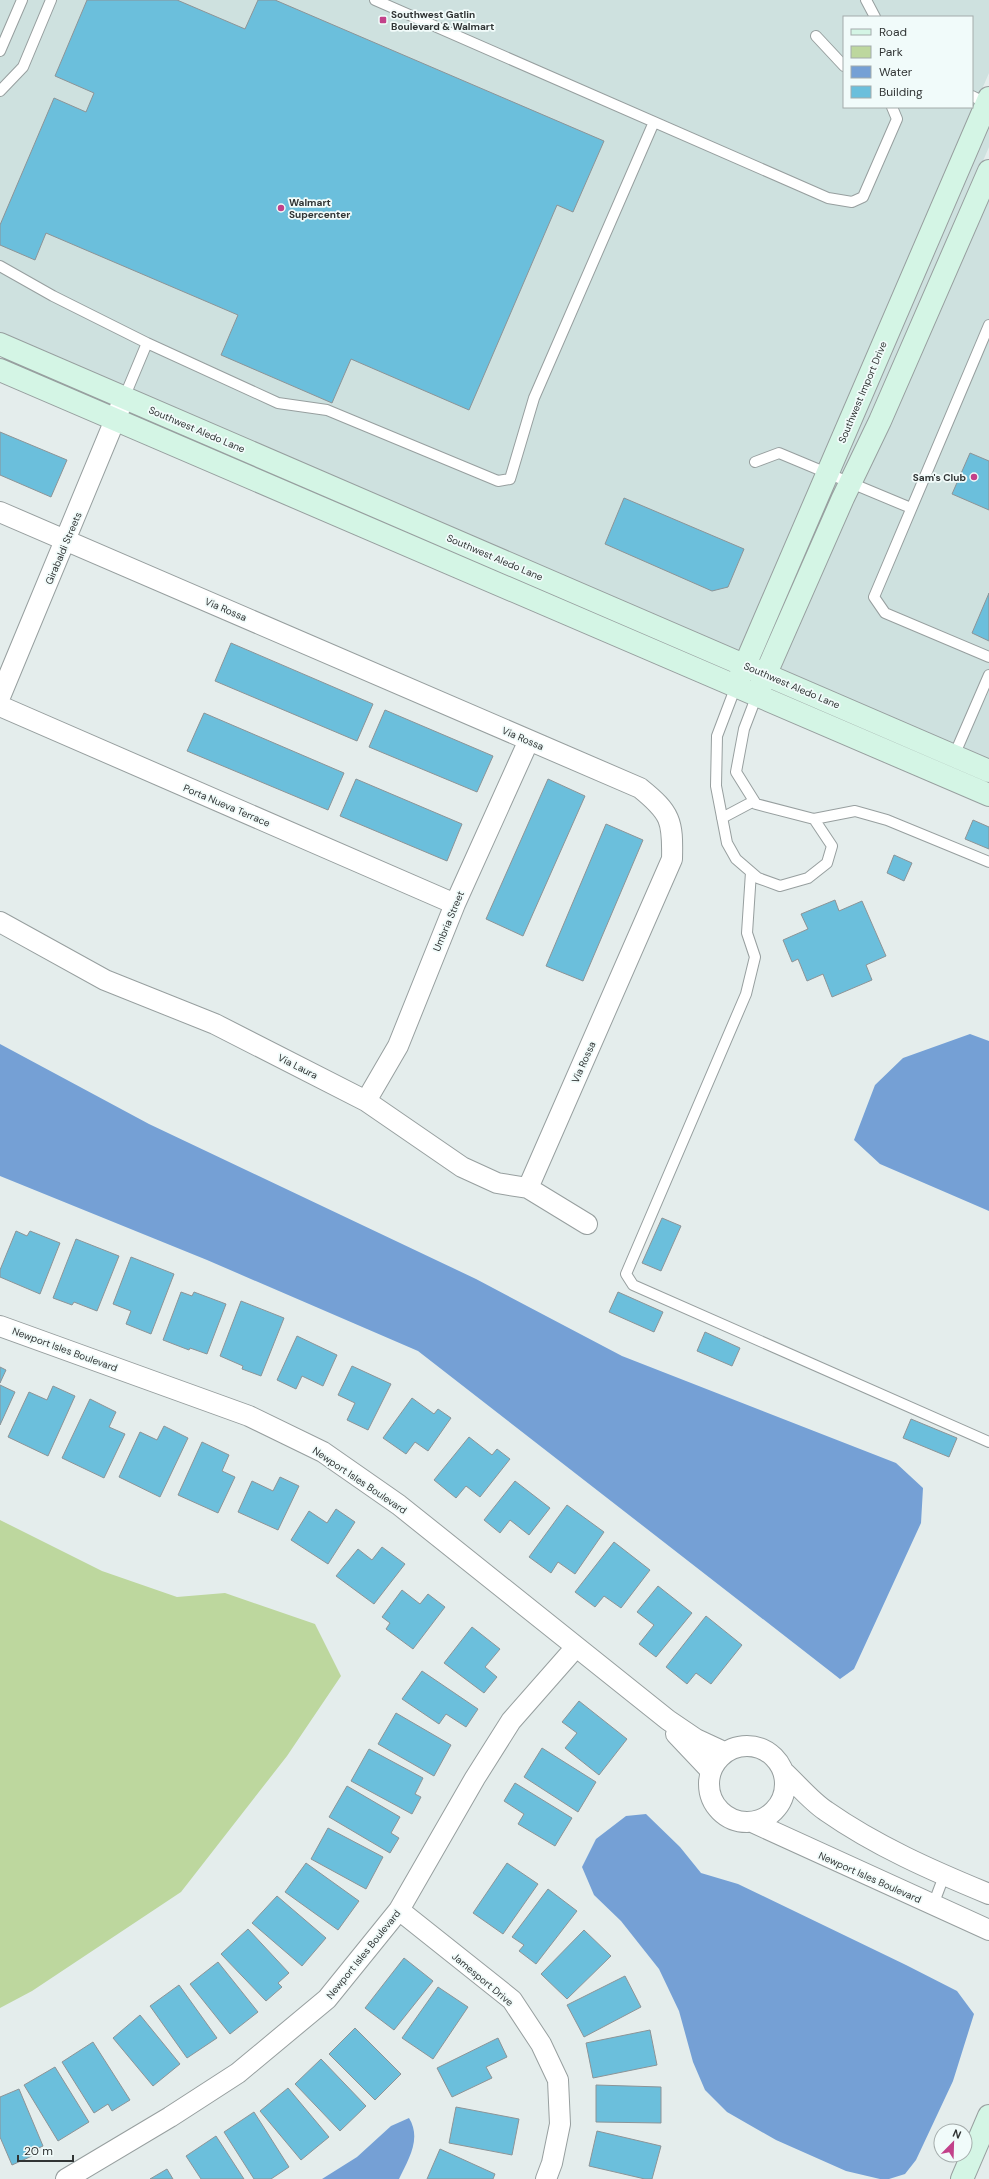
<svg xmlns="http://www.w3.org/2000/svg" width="989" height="2179" font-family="'DM Sans',sans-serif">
<rect width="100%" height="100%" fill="#e4edec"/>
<path fill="#cee1df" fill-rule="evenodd" d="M0,0H989V73L740,651L0,332ZM844,17H972V107H844Z
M989,123V147L872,417L761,660L758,659Z
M989,195V759L779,668Z"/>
<path fill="#bdd79e" d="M0,1520L102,1571L177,1597L225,1593L315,1624L341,1676L287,1756L181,1892L32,1991L0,2008Z"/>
<path fill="#75a0d5" d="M970,1034L989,1041V1211L880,1164L854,1140L875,1085L903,1058Z
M0,1044L149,1124L476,1279L622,1356L896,1463L923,1488L921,1523L854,1669L840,1679L418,1351L207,1260L0,1176Z
M646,1814L680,1847L701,1873L738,1884L906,1965L957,1991L974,2014L953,2081L916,2160L905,2174L889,2179H880L846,2171L776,2140L727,2112L705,2090L693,2062L679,2011L659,1969L621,1921L594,1895L582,1867L596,1839L626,1816Z
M409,2118C422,2139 408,2160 399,2179H322L357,2157L391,2126Z"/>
<path fill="#6bbfdc" stroke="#8c9497" d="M87,0H177L245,29L258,0H275L604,141L573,212L557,205L469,410L351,359L332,403L221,355L238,315L46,233L35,260L0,245V225L54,98L86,112L94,93L55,76Z
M0,432L67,460L51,497L0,475Z
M970,453L989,461V510L952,494Z
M624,498L744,549L728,587L712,591L605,544Z
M989,593V641L972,633Z
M231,643L373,704L357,741L215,681Z
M385,710L493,756L477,792L369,747Z
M204,713L344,773L328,810L187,751Z
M356,779L462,824L447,861L340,816Z
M548,779L585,796L523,936L486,919Z
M973,820L989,827V849L965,839Z
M606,824L643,840L583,981L546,966Z
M894,855L912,863L904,881L887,873Z
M835,900L839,911L862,901L886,956L866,965L872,980L832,997L823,974L807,981L798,959L792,962L783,940L808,929L801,914Z
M662,1218L681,1226L661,1271L642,1263Z
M16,1231L27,1236L30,1231L60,1243L40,1294L0,1277V1270Z
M76,1239L119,1256L97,1311L74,1302L72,1305L53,1298Z
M131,1257L174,1274L151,1334L126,1324L131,1311L113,1304Z
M181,1292L192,1296L194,1292L226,1304L207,1354L190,1348L189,1350L163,1340Z
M618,1292L663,1312L654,1332L609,1312Z
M241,1301L284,1318L261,1376L242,1369L243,1366L220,1356Z
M705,1332L740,1348L732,1366L697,1351Z
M297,1336L337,1355L323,1386L302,1376L296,1389L277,1380Z
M352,1366L391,1384L368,1430L347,1420L355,1403L338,1395Z
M0,1367L6,1370L0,1383Z
M0,1385L15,1392L0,1425Z
M53,1386L75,1396L48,1456L8,1437L29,1392L47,1400Z
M412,1398L434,1414L438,1409L451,1418L428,1451L415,1442L406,1454L383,1438Z
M90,1399L116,1412L109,1427L125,1434L104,1478L62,1458Z
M911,1419L957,1438L949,1457L903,1438Z
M164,1426L188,1438L160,1497L119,1477L140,1432L157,1440Z
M469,1437L492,1455L497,1449L510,1459L480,1497L466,1486L456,1498L434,1480Z
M202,1442L229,1455L222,1471L235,1477L218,1513L178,1495Z
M280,1477L299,1486L278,1530L238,1512L252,1481L273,1491Z
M515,1481L550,1508L529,1535L510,1520L500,1533L484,1520Z
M567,1505L604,1532L575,1574L558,1562L551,1573L529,1557Z
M336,1509L355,1522L328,1564L291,1540L309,1511L327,1523Z
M614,1542L650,1570L621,1608L604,1596L595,1607L575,1592Z
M382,1547L405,1564L374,1604L336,1576L358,1549L372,1560Z
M658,1586L692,1613L656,1657L639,1644L654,1625L637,1612Z
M402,1590L420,1604L428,1594L445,1607L413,1649L386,1629L390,1623L382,1617Z
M706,1616L742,1645L711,1684L696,1673L687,1684L666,1667Z
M472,1627L500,1649L485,1667L497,1677L484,1693L444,1663Z
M422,1671L478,1709L466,1727L446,1714L439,1724L402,1699Z
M579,1701L627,1739L599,1775L565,1748L577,1733L562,1722Z
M396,1713L451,1745L434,1776L378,1744Z
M542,1748L596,1782L578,1812L524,1777Z
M369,1749L423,1778L415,1794L421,1797L412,1814L351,1781Z
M515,1783L572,1818L555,1846L518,1824L524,1814L504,1801Z
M347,1786L400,1817L391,1833L399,1838L390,1853L329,1817Z
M328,1828L383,1857L366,1889L311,1859Z
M306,1863L359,1901L338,1930L285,1892Z
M507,1863L538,1884L503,1934L473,1913Z
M548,1889L577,1911L536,1964L519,1951L524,1945L512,1937Z
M277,1896L326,1938L302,1966L252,1923Z
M248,1929L289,1973L278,1983L282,1987L266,2001L221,1954Z
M584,1930L611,1956L567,1999L541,1974Z
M404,1958L433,1981L394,2030L365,2008Z
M218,1962L258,2012L230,2034L190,1984Z
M625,1976L641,2007L584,2037L567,2005Z
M179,1985L217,2038L187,2058L150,2006Z
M438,1987L468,2007L433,2059L402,2038Z
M140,2015L180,2064L153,2086L113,2038Z
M355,2028L401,2074L375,2100L329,2054Z
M650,2030L657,2065L593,2078L586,2043Z
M498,2038L507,2057L486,2067L492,2078L452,2097L437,2068Z
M93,2042L130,2100L112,2111L108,2104L94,2113L62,2062Z
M321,2059L366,2106L340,2131L295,2084Z
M55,2067L89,2122L58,2141L24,2085Z
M596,2085L661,2087V2123L596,2122Z
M288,2088L329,2137L301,2160L260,2111Z
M19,2089L43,2146L30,2152L32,2156L12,2165L0,2137V2097Z
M456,2107L519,2119L512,2155L449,2143Z
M254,2112L289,2167L271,2179H254L224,2132Z
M597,2131L661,2146L652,2179H645L589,2166Z
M216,2136L244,2179H201L186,2156Z
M440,2149L495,2174L493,2179H427Z
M167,2169L173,2179H150Z"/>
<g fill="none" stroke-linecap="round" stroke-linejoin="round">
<g stroke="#979f9f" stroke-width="12">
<path id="lane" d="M375,0L828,198L852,202L863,197L897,119L892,107
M866,0L875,17
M816,36L844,66
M0,51L22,0
M0,91L23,67L51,0
M972,96L988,104
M0,266L53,296L147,343L278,403L327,410L498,481L510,479L534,398L654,122
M989,325L874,597L885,613L989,657
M124,398L147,343
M755,462L779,453L911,508
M736,686L717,736L716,786L727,843L736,859L758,878L780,886L808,878L827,863L832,846L814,819L756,804L736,772L744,729L757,695
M953,758L989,675
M722,818L754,801
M814,819L855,811L887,820L989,862
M751,872L747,933L755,957L746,994L626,1274L633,1285L989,1442
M933,1905L944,1876"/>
</g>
<g stroke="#979f9f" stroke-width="22">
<path id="street" d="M0,512L640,788C671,813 673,821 672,859L528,1188
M0,697L124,398
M0,706L455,904
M0,922L105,980L215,1024L366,1101L462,1167L497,1183L528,1188L587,1224
M366,1101L398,1046L455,904L529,740
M0,1326L249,1416L323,1452L399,1505L668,1720L696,1739L724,1752
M676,1734L711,1771
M709 1784a38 38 0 1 1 76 0a38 38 0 1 1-76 0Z
M784,1772C798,1785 811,1801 826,1811C876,1846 933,1871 989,1894
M752,1822L989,1930
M399,1910L512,2000L541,2044L558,2080L560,2124L552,2163L546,2179
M66,2179L170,2117L238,2073L327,1999L399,1910L475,1778L511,1721L576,1647"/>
</g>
<g stroke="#979f9f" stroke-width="24">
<path id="secondary" d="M0,344L989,771
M0,370L989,795
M739,679L989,98
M760,687L843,498L880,421L989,171
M962,2179L989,2116"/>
</g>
<use href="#lane" stroke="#fff" stroke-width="10"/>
<use href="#street" stroke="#fff" stroke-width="20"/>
<use href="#secondary" stroke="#d4f5e5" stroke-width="22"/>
</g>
<g fill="#c2418a" stroke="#f1fbfa" stroke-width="1.5">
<rect x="379" y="16" width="8" height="8" rx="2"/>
<circle cx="281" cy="208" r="4"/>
<circle cx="974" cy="477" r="4"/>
</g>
<g text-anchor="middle" stroke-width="3.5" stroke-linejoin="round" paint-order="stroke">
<g font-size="10" font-weight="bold" fill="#313535" stroke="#f1fbfa" text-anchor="start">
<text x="391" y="18">Southwest Gatlin<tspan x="391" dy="12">Boulevard &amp; Walmart</tspan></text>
<text x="289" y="206">Walmart<tspan x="289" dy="12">Supercenter</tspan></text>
<text x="966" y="481" text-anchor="end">Sam's Club</text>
</g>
<g font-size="10" fill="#313535" stroke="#f1fbfa">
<text transform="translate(862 392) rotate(-67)" y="4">Southwest Import Drive</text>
<text transform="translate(197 429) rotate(23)" y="4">Southwest Aledo Lane</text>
<text transform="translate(63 548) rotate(-67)" y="4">Girabaldi Streets</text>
<text transform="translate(495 557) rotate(23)" y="4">Southwest Aledo Lane</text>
<text transform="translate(226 609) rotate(23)" y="4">Via Rossa</text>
<text transform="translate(792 685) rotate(23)" y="4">Southwest Aledo Lane</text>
<text transform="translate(523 738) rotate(23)" y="4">Via Rossa</text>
<text transform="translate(227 805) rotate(23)" y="4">Porta Nueva Terrace</text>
<text transform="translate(448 921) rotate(-67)" y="4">Umbria Street</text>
<text transform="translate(583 1062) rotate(-66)" y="4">Via Rossa</text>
<text transform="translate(298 1066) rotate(27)" y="4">Via Laura</text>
<text transform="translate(65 1349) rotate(20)" y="4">Newport Isles Boulevard</text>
<text transform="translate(360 1480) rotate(34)" y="4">Newport Isles Boulevard</text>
<text transform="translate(870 1877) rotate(24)" y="4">Newport Isles Boulevard</text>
<text transform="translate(363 1954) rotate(-51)" y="4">Newport Isles Boulevard</text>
<text transform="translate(483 1979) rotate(40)" y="4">Jamesport Drive</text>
</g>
</g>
<rect x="843" y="16" width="130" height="92" fill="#f1fbfa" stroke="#a4acab"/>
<rect x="851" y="29" width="20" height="6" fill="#d4f5e5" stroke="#a4acab"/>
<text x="879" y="36" font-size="12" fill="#313535">Road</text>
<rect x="851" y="46" width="20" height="12" fill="#bdd79e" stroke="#a4acab"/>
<text x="879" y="56" font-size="12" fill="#313535">Park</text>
<rect x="851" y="66" width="20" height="12" fill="#75a0d5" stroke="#a4acab"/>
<text x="879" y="76" font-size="12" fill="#313535">Water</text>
<rect x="851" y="86" width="20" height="12" fill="#6bbfdc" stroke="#a4acab"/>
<text x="879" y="96" font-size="12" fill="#313535">Building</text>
<g transform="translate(953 2143) rotate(23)"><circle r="19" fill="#f1fbfa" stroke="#a4acab"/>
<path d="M0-3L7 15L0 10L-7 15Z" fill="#c2418a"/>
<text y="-6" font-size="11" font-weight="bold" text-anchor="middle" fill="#313535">N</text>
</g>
<path d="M18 2155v6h55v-6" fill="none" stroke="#313535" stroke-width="2"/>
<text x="24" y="2155" font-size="12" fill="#313535" stroke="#f1fbfa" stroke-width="3" paint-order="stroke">20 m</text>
</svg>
